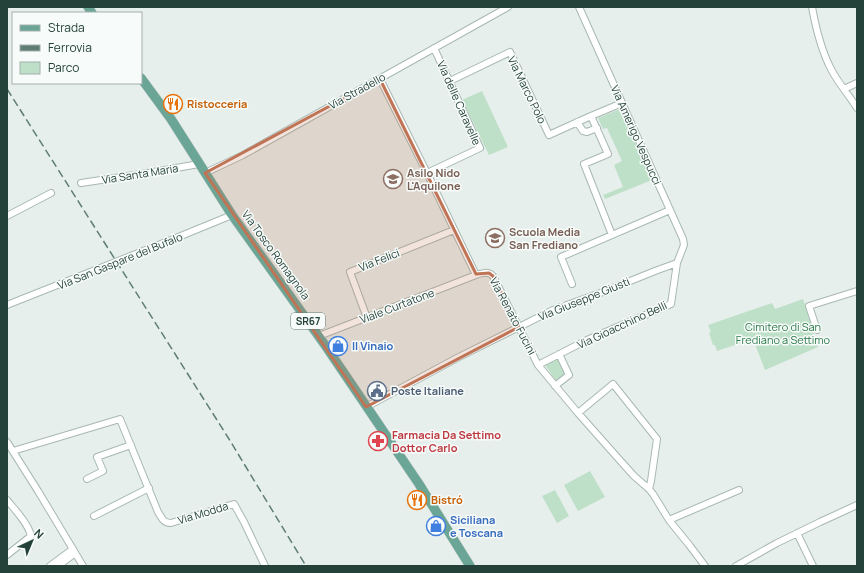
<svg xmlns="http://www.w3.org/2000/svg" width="864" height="573" font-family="Manrope,sans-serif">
<rect width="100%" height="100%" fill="#e6efeb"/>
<path fill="#bfe0c8" d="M482,91L508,147L489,155L462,100Z
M620,109L652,180L605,199L603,195L623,187L614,165L622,161L607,128L603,129L598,118Z
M803,299L818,347L765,370L753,339L717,351L715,345H713L709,333L711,332L708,325L772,303L775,309Z
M558,359L566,375L557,382L545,365Z
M590,471L605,497L578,511L564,485Z
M555,490L569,516L557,523L542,496Z"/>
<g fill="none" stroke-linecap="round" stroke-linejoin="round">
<g stroke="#a8b8b2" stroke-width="8">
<path id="minor" d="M812,7C816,29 821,50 831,69C838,83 849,95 857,108
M380,79L427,173L476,275C482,273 488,271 493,276L538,365L578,413L617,457L634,476L649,489L653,494L669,520L690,546L705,566
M450,81L510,52L549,135L591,116
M844,89L857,83
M577,122L583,131L587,132L597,128
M205,173L243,155L508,7
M427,173L480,148L434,48
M81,183L148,173L199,164
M7,216L51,193
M612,235L584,164L608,154L591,116L622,103
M171,240L232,215
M572,284L561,257L670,210
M7,305L22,299
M367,318L350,272L454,230
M817,330L809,306L857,291
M319,336L476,275
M538,365L587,340L671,304L677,263L684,245L683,239L579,7
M555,386L569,375L559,354
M366,407L457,358L553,310L603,292L655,271L677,263
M578,413L613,384L657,439L651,481L649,489
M7,442L38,491L83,566
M13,451L120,419L158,512C162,518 163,523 171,523L234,504L244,522L265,566
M87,479L103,471L97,457L131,445
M7,500C15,510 28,523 31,536L7,555
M94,516L149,488
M669,520L739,490
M797,533L813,566
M50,566L73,549
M58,566L75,553
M736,566L777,543L820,522L857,505"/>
</g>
<g stroke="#c2cac8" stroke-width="10">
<path id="primary" d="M88,7L92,13
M141,78L171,119L232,215L325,345L419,484L470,566"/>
</g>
<use href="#minor" stroke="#fff" stroke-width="6"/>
<use href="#primary" stroke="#6aa596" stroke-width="9"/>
<path stroke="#5f7d75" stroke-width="1.5" stroke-dasharray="8 4" stroke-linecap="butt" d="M7,89L229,439L306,566"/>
<g stroke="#a8b8b2" stroke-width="8" stroke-linecap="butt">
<path id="minor-bridge" d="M22,299L171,240"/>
</g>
<use href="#minor-bridge" stroke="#fff" stroke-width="6"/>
</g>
<path fill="#c07456" fill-opacity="0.2" stroke="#c07456" stroke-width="3" stroke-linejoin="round" d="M380,79L476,274L489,273L493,276L519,327L366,407L205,173Z"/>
<defs>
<g id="restaurant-ring" transform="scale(1)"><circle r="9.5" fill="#f7fbf9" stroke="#e8710a" stroke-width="1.5"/><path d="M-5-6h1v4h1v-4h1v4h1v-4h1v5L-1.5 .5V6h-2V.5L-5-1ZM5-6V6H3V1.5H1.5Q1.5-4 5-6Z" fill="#e8710a"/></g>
<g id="school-ring" transform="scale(1)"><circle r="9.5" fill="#f7fbf9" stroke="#8d6e63" stroke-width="1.5"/><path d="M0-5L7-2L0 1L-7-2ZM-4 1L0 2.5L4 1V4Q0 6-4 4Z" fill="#8d6e63"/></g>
<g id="shop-ring" transform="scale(1)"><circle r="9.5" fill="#f7fbf9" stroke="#3f7fe0" stroke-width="1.5"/><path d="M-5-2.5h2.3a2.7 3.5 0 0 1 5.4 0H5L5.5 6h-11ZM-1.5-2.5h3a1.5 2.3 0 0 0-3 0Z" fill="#3f7fe0"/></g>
<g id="civic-ring" transform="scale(1)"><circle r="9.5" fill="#f7fbf9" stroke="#5c6f8a" stroke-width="1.5"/><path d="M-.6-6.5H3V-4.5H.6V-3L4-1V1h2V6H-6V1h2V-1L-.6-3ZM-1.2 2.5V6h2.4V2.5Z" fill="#5c6f8a"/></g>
<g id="pharmacy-ring" transform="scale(1)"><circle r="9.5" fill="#f7fbf9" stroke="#e0444e" stroke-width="1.5"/><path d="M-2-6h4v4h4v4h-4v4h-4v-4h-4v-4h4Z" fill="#e0444e"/></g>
</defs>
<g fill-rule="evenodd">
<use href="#restaurant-ring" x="173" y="104"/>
<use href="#school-ring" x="393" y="179"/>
<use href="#school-ring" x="495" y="238"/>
<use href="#shop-ring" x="338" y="346"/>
<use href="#civic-ring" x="377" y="391"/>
<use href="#pharmacy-ring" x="378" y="441"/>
<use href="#restaurant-ring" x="417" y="500"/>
<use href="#shop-ring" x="436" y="526"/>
</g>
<g text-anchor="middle" stroke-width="3" stroke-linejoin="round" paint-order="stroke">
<rect fill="#f7fbf9" stroke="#637a73" stroke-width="1" x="291" y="313" width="34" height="16" rx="3"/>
<g font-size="10" font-weight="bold" fill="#24423a">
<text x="308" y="325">SR67</text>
</g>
<g font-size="11" fill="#24423a" stroke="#f7fbf9">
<text transform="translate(527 90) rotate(64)" y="4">Via Marco Polo</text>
<text transform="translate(357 91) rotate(-29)" y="4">Via Stradello</text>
<text transform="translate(459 103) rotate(66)" y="4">Via delle Caravelle</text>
<text transform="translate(636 135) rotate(66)" y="4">Via Amerigo Vespucci</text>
<text transform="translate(140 174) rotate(-9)" y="4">Via Santa Maria</text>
<text transform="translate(276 255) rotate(54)" y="4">Via Tosco Romagnola</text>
<text transform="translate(379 260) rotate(-22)" y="4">Via Felici</text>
<text transform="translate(120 261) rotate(-22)" y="4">Via San Gaspare del Bufalo</text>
<text transform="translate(584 299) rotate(-22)" y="4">Via Giuseppe Giusti</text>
<text transform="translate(397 306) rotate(-21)" y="4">Viale Curtatone</text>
<text transform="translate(513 316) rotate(62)" y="4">Via Renato Fucini</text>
<text transform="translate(622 325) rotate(-25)" y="4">Via Gioacchino Belli</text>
<text transform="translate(203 513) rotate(-17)" y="4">Via Modda</text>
</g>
<g font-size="11" font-weight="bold" fill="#c56008" stroke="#f7fbf9" text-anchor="start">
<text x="187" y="108">Ristocceria</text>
<text x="431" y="504">Bistró</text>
</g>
<g font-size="11" font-weight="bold" fill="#785e54" stroke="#f7fbf9" text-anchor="start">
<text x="407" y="177">Asilo Nido<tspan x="407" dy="13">L'Aquilone</tspan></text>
<text x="509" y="236">Scuola Media<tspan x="509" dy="13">San Frediano</tspan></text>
</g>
<g font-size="11" fill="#2d7a4b" stroke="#f7fbf9">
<text x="783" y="331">Cimitero di San<tspan x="783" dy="13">Frediano a Settimo</tspan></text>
</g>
<g font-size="11" font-weight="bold" fill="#366cbe" stroke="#f7fbf9" text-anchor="start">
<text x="352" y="350">Il Vinaio</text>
<text x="450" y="524">Siciliana<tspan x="450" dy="13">e Toscana</tspan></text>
</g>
<g font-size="11" font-weight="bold" fill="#4e5e75" stroke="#f7fbf9" text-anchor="start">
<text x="391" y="395">Poste Italiane</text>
</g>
<g font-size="11" font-weight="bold" fill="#be3a42" stroke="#f7fbf9" text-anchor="start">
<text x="392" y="439">Farmacia Da Settimo<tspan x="392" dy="13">Dottor Carlo</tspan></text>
</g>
</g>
<rect width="864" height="573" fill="none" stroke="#24423a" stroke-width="16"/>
<rect x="12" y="12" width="130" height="72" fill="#f7fbf9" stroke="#a3b1ad"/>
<rect x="20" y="25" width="20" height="6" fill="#6aa596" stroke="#a3b1ad"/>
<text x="48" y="32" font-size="12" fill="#24423a">Strada</text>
<rect x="20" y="45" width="20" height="6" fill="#5f7d75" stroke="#a3b1ad"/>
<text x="48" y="52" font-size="12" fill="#24423a">Ferrovia</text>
<rect x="20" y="62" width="20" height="12" fill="#bfe0c8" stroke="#a3b1ad"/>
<text x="48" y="72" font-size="12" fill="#24423a">Parco</text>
<g transform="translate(32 541) rotate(44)" stroke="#f7fbf9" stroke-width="3" paint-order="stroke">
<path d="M0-3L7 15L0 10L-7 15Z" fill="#24423a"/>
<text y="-6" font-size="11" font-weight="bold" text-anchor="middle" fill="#24423a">N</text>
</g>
</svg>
